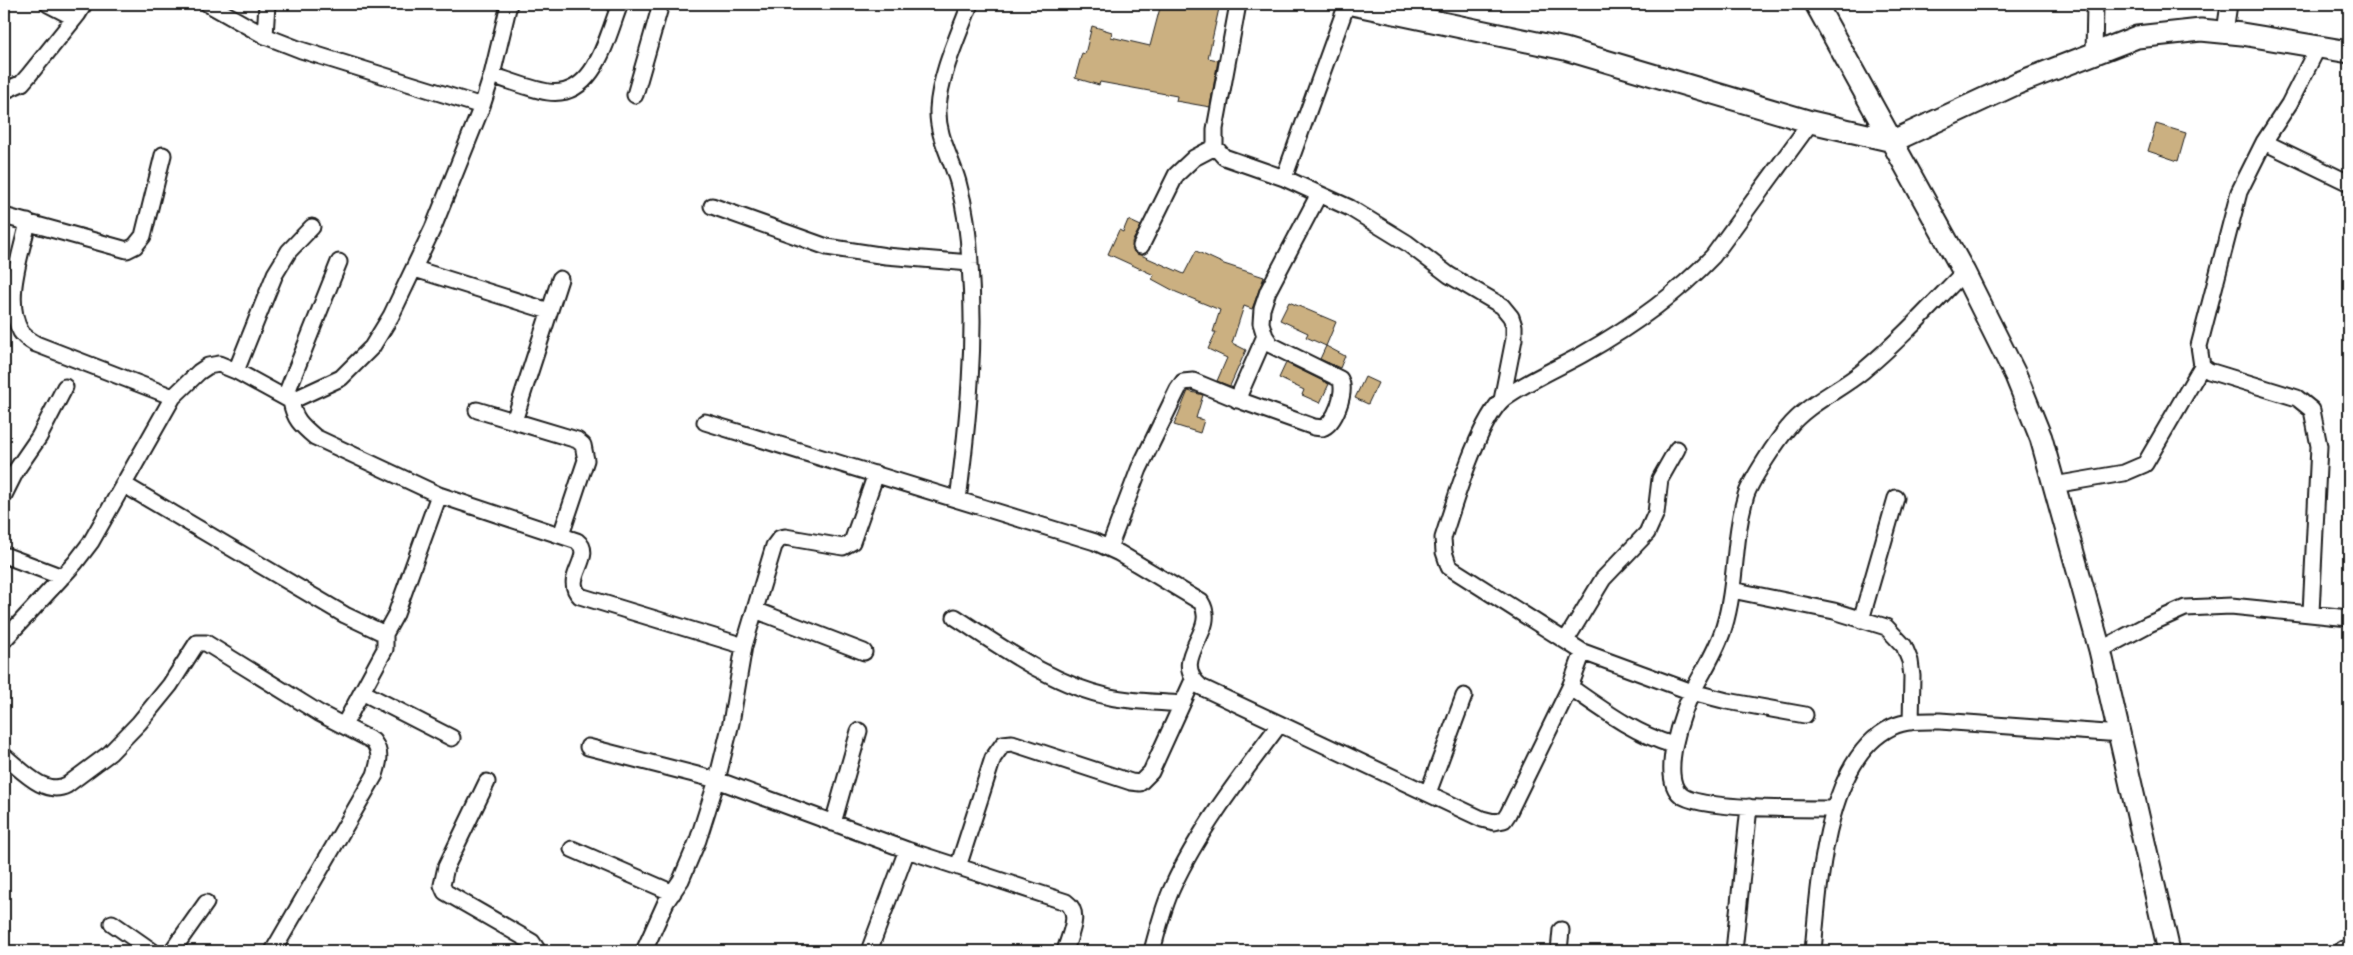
<svg xmlns="http://www.w3.org/2000/svg" width="2353" height="955" font-family="Itim,sans-serif">
<rect width="100%" height="100%" fill="#fff"/>
<filter id="ink" filterUnits="userSpaceOnUse"><feTurbulence type="fractalNoise" baseFrequency=".02" numOctaves="2"/><feDisplacementMap in="SourceGraphic" scale="10" xChannelSelector="R" yChannelSelector="G"/><feConvolveMatrix kernelMatrix="1 2 1 2 8 2 1 2 1" color-interpolation-filters="sRGB"/></filter>
<g filter="url(#ink)">
<path fill="#cbb081" stroke="#1c1c1c" d="M1161,4H1220L1208,58L1218,60L1210,107L1176,101L1177,96L1100,82L1099,85L1075,78L1082,53L1085,54L1092,26L1112,32L1111,37L1150,46Z
M2156,124L2186,133L2178,161L2148,151Z
M1128,220L1141,226L1132,242L1134,252L1184,274L1196,251L1224,264L1264,277L1252,309L1244,306L1232,343L1246,350L1230,386L1217,381L1227,358L1208,349L1216,332H1213L1220,310L1176,292L1152,279L1154,275L1108,254L1119,230L1123,232Z
M1289,302L1336,322L1326,346L1306,337L1308,333L1280,320Z
M1326,346L1345,356L1340,368L1320,359Z
M1286,363L1329,384L1320,403L1302,395L1304,390L1279,378Z
M1365,377L1378,383L1368,404L1355,398Z
M1188,391L1203,395L1196,418L1204,420L1200,433L1174,425Z"/>
<g fill="none" stroke-linecap="round" stroke-linejoin="round">
<g stroke="#1c1c1c" stroke-width="19">
<path id="street" d="M48,4L75,18
M208,4L265,36L301,50L482,106
M1238,4L1215,129V147L1224,157L1284,178L1350,208L1407,243L1449,275L1502,306L1511,317L1514,326V339L1502,400
M2225,32L2229,4
M265,36L267,4
M2094,54L2095,4
M492,75C510,81 530,89 548,92C595,99 607,36 620,4
M4,91L22,83L29,75L78,14L84,4
M635,95L661,4
M2264,142L2349,183
M1284,178L1347,4
M712,206L827,247L886,256L970,263
M4,216L127,250L135,246L143,236L163,155
M28,222C21,255 3,300 21,332C24,337 31,341 36,344L173,397
M1141,246L1176,175L1194,158L1215,147
M415,269L549,311
M236,371L275,274L289,251L312,227
M285,397L339,262
M1237,400L1265,336
M291,401L341,378L372,347L391,316L433,228L482,106L492,75L509,4
M477,410L577,440L583,445L586,460L561,535
M514,421L560,279
M705,422L1095,542L1119,553L1201,602C1220,632 1167,658 1201,687L1482,819L1494,822L1504,820L1508,814L1570,687L1583,652
M123,484L345,615L385,634L396,614L439,495
M2054,485L2124,473L2145,464L2202,366
M4,495L17,469L39,437L65,387
M958,500C968,422 976,343 970,264C969,238 965,207 958,182C951,157 937,136 938,109C940,74 958,37 970,4
M1109,548L1139,469L1178,389L1183,382L1193,381L1244,402L1314,427L1322,428C1335,424 1347,391 1340,379L1271,345L1265,336L1261,323L1262,309L1268,291L1319,194
M4,555L62,577
M1732,590L1834,611L1886,627L1904,646L1910,661L1912,676L1911,722
M755,610L864,652
M2311,613L2319,446L2312,410L2297,398L2209,371L2202,366L2199,346L2239,192L2264,142L2289,104L2318,47
M955,617C1003,648 1053,685 1110,697C1134,702 1159,702 1182,704
M1861,620L1896,498
M4,640L75,563L91,542L173,397L199,372L208,366L219,364L236,371L291,401C294,419 301,425 315,437L439,495L577,541C596,556 561,578 580,596L744,646
M1566,640L1603,579L1647,533L1656,513L1660,479L1677,449
M2100,650L2149,624L2185,608L2231,606L2349,618
M1570,687C1603,710 1635,734 1673,745
M362,692L452,738
M1805,715L1727,701L1692,692L1583,652L1449,567L1444,552L1443,538C1454,503 1477,427 1500,402C1513,388 1564,365 1583,354C1631,327 1675,296 1713,256L1811,122
M344,725L385,649V634
M588,747L717,780L907,850L1066,902C1082,913 1069,936 1065,951
M4,756C21,769 44,797 67,785L110,753L139,723L170,685L197,643H206L319,713L373,741C382,753 379,762 375,775L273,951
M487,782L446,867L442,885L445,892L532,942L538,951
M1428,793L1464,696
M1833,809C1805,809 1699,810 1681,795C1659,778 1682,711 1693,691C1704,669 1717,651 1724,627C1737,584 1733,538 1746,495C1752,479 1776,442 1788,428C1808,403 1839,391 1863,371C1899,341 1931,306 1964,272
M833,823L859,731
M572,849L673,893
M958,867L993,758L1003,744L1012,743L1131,782L1140,783L1151,772L1193,680
M112,923L152,951
M2343,949V951
M172,951L206,903
M644,951L666,902L681,880L698,840L717,780L731,723L744,646L774,546L780,538L785,537L843,547L852,542L876,474
M869,951L907,850
M1152,951C1158,929 1163,907 1173,886C1198,831 1243,773 1279,725
M1559,951L1561,930
M1734,951L1749,807
M1813,951C1819,887 1825,759 1892,727C1906,720 1924,721 1940,721L2121,734"/>
</g>
<g stroke="#1c1c1c" stroke-width="25">
<path id="secondary" d="M1352,4L1565,49L1811,122L1893,141L2018,83L2137,37L2201,30L2242,34L2349,52
M1816,4L1964,272L2016,376L2041,438L2100,650L2169,951"/>
</g>
<use href="#street" stroke="#fff" stroke-width="15"/>
<use href="#secondary" stroke="#fff" stroke-width="21"/>
</g>
</g>
<rect width="2353" height="955" fill="none" stroke="#fff" stroke-width="20"/>
<rect x="10" y="10" width="2333" height="935" fill="none" stroke="#1c1c1c" stroke-width="2" filter="url(#ink)"/>
</svg>
